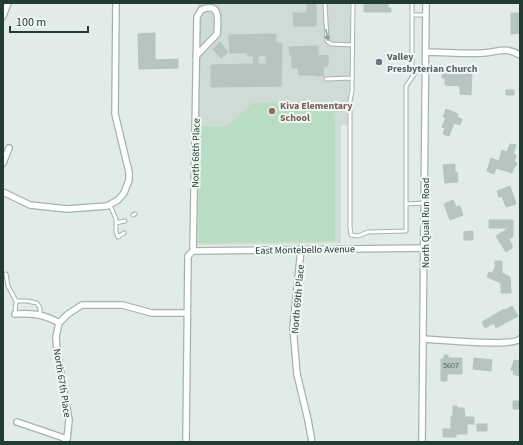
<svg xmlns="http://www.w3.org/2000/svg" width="523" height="445" font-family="'Source Sans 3',sans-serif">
<rect width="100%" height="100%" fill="#e1ece6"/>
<path fill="#cfdbd5" d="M198,3H351L348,125H341V243L196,245Z"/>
<path fill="#b9ddc2" d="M333,102L335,125V241L199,243L198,126L226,127L252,103Z"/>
<path fill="#b6c6bf" stroke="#b3c5bd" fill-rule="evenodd" d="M307,3H316V26H294L293,13H307Z
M364,3H388V8H391V12H364Z
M511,13H519L520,33L511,34Z
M155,33V60L178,59V68L139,69L138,34Z
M276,34V43H282L281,86L211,87V65L254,64L253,56H247V53H230L229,35ZM266,55V64H258V56Z
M220,42L228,52L221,58L213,49Z
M318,46V56L328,55V66H323L324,76H315V75H299L298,68H292V55H290L289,47Z
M443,68H450V70L456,71L472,72L471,95L460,94V86L445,85V78H442Z
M506,90H514V95H506Z
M446,109L458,114L457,117L462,119L460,125L454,123L449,136L443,134L445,128L442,127L446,117H443Z
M510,144L516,145L513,154L516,155L514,162L517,163L515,167H514L512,173L496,168L494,174L487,171L491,158L499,161L502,150L507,152Z
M455,164V172H457L458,182L445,183L443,165Z
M510,186L516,204L506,207L502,196L499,197L497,191Z
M453,200L456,207L460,206L463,215L450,220L444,204Z
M489,220H513V237L509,239L512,245V248L506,252L496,236L509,228H489Z
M473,231V240H464V232Z
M495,261H502V273L510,277L511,293H501V283L487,277L489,272L492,273L495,268Z
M512,306L518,316L496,328L494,323L485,328L482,322L504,309L505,310Z
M444,355H448V358H462V374H447V381H441V359H444Z
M474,358L492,360L491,371L473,369Z
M514,360L520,361V376L513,374L514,371L511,370Z
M513,401H520V409H513Z
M453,406H457V408H464L465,417H474V424H467V434H456V437H443V429H451V416H453Z
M477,424H487V431H477Z"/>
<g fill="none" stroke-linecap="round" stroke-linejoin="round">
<g stroke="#a4b4ad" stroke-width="5">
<path id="service" d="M325,3L327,41L331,44L352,45
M353,3L352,91L350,101V227L351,235L358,236L368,232L406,231V86L413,76L412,70V3
M412,15H426
M413,76L418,70H426
M326,79L352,78
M406,204L424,203
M110,205L116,219V232L118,237L124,233
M133,215L135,214
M116,223L125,221
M6,274L8,286L16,301L15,314
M16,301H27L37,303L40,308V315"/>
</g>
<g stroke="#a4b4ad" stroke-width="8">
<path id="minor" d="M3,16L8,3
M426,52C445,52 464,54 483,53C499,52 504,46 520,55
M3,163L9,148
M3,192L30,205L67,209L107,206L118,200L124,193L129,180V172L115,114L116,3
M301,249L293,328L297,374L308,420L312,442
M193,251L197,17L201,10C221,1 218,21 217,34L196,56
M15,314C32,313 44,314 59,323
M59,323L68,314L82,305H122L152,313H187
M59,323L56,337L57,351L69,420L67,439L65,442
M423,339C440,340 511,347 520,339
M17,422L67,439
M186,442L188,256L193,251L425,248
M422,442L426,3"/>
</g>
<use href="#service" stroke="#fff" stroke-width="3"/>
<use href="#minor" stroke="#fff" stroke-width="5.5"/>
</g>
<defs><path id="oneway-solid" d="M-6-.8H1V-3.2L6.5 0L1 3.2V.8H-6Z"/></defs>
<use fill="#909e9a" href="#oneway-solid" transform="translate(327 35) rotate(80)"/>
<circle fill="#6b7280" stroke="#f1f8f4" stroke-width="1.5" cx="379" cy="62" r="4"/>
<circle fill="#8d6e63" stroke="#f1f8f4" stroke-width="1.5" cx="272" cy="111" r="4"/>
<g text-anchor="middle" stroke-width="4" stroke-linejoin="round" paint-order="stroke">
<g font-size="8" fill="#465e57">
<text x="451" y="368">5607</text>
</g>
<g font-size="10" font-weight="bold" fill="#5b616d" stroke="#f1f8f4" text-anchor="start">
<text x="387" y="60">Valley<tspan x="387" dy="12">Presbyterian Church</tspan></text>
</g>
<g font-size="10" font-weight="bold" fill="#785e54" stroke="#f1f8f4" text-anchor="start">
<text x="280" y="109">Kiva Elementary<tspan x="280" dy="12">School</tspan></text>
</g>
<g font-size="10" fill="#213c34" stroke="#f1f8f4">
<text transform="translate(195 153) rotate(-89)" y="4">North 68th Place</text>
<text transform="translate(425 223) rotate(-90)" y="4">North Quail Run Road</text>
<text transform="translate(305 249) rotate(-1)" y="4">East Montebello Avenue</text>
<text transform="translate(297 299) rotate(-85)" y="4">North 69th Place</text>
<text transform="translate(63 383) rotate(81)" y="4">North 67th Place</text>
</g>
</g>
<rect width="523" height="445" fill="none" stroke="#213c34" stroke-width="8"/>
<path d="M10 26v6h78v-6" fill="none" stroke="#213c34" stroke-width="2"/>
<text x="16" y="26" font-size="12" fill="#213c34" stroke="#f1f8f4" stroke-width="3" paint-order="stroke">100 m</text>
</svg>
